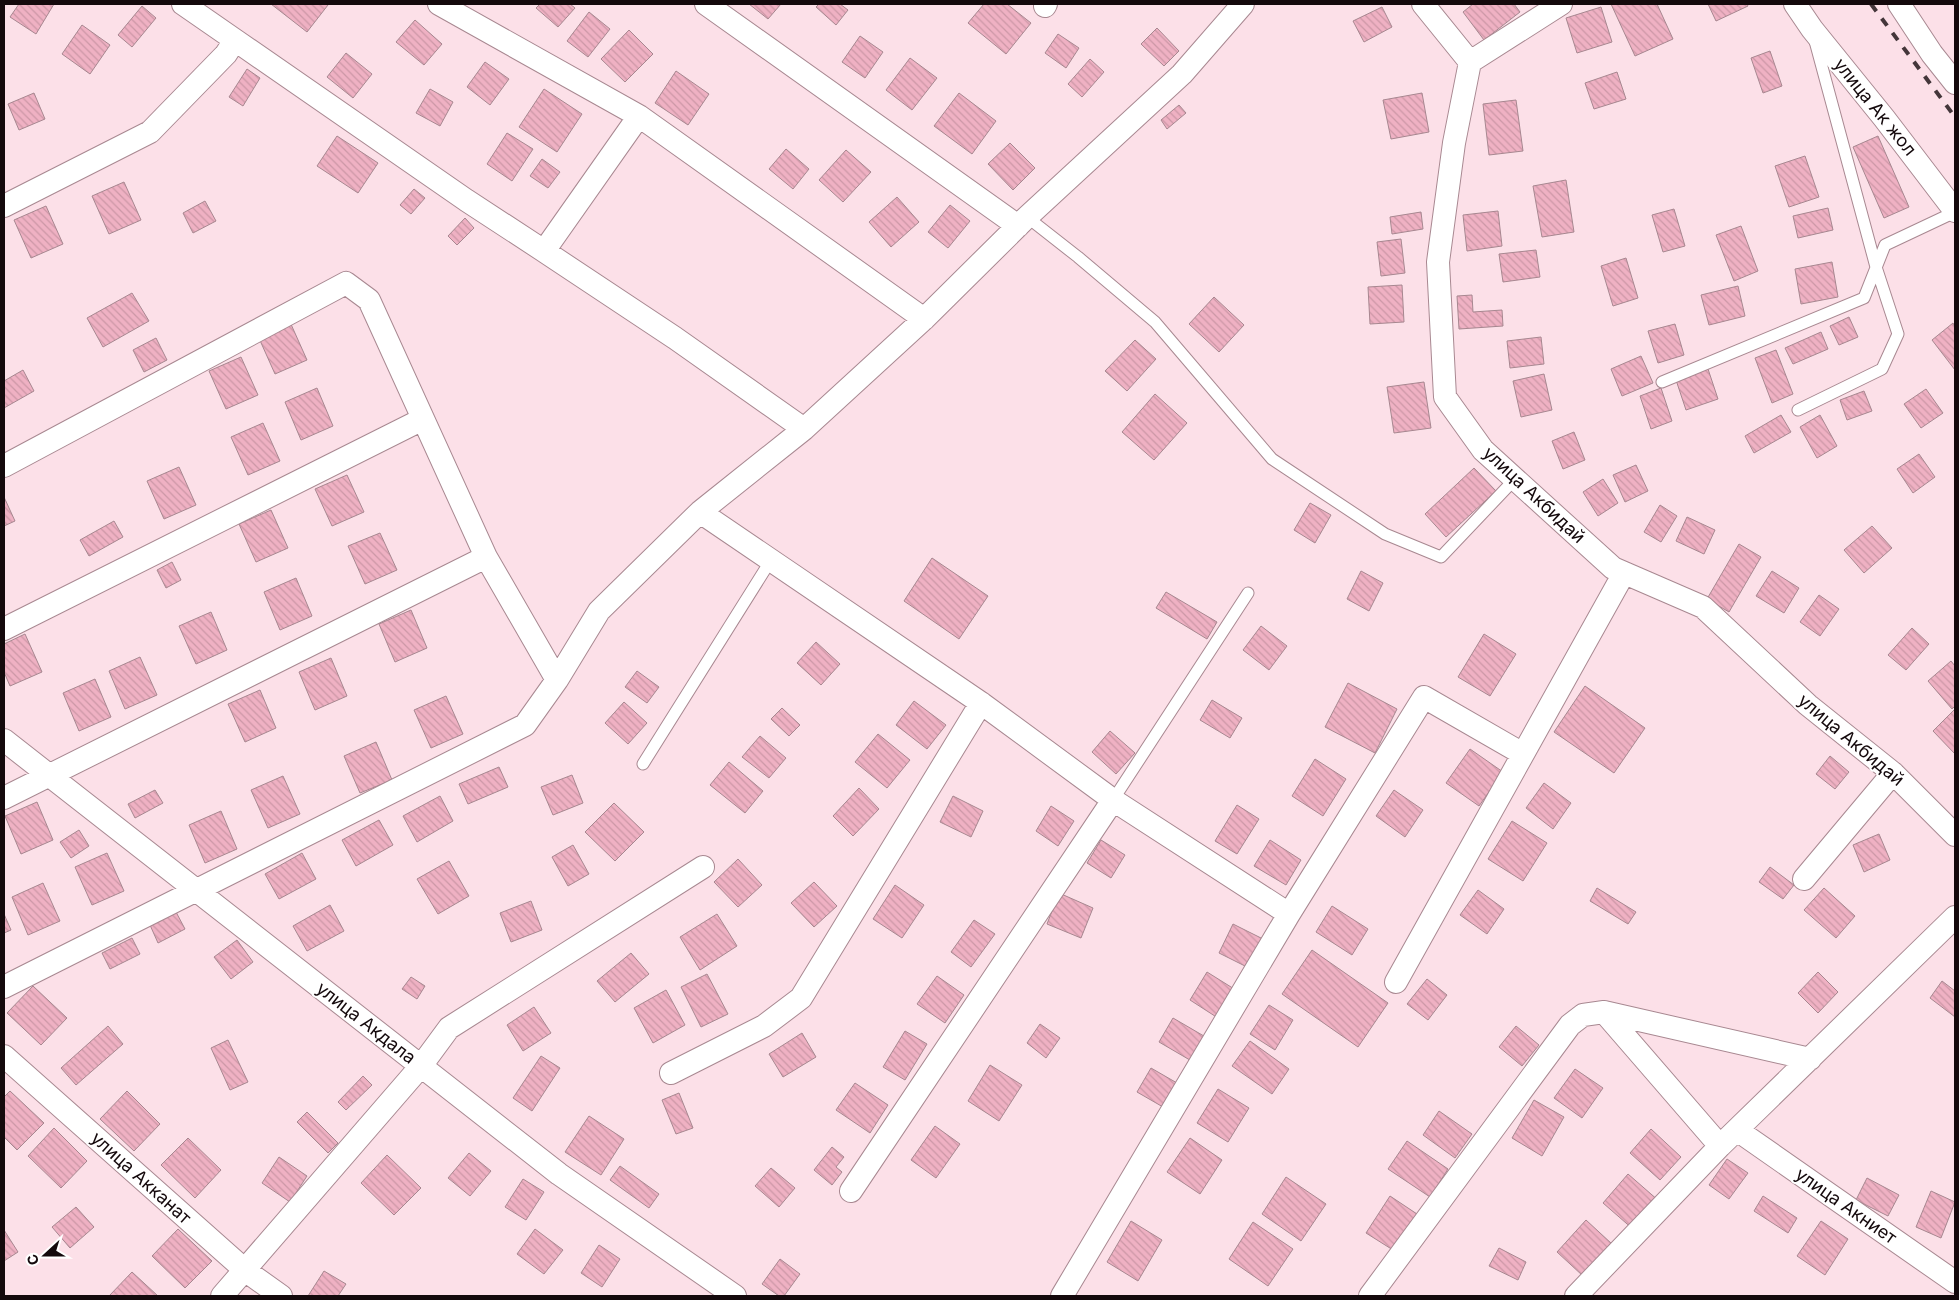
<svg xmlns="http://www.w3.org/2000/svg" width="1959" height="1300" font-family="Inter,sans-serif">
<defs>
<pattern id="building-back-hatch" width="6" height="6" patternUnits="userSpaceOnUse" patternTransform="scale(1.25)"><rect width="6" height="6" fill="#efb1c3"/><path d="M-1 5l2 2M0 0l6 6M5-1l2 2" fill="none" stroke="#cc97a6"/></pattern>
</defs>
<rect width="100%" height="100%" fill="#fce0e8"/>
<path fill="url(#building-back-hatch)" stroke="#a78790" d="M19,4H54L36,34L10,17Z
M271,4H327L328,5L307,32Z
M540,4H570L575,8L558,27L536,8Z
M749,4H781L768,19Z
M819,4H840L848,10L836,25L816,7Z
M984,4H1007L1031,23L1006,54L968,23Z
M1473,4H1514L1520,12L1484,40L1463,12Z
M1611,4H1657L1673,39L1635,56Z
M1708,4H1747L1748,6L1716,21Z
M142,6L156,18L132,47L118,35Z
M1382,7L1392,27L1364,42L1353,21Z
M1601,7L1612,42L1577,53L1566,18Z
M589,12L610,29L588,57L567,41Z
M415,20L442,44L424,65L396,42Z
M82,25L110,45L90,74L62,54Z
M1157,28L1179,51L1164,66L1141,44Z
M629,30L653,54L625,82L601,59Z
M1058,34L1079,48L1066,68L1045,53Z
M860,36L883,52L865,78L842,62Z
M1770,51L1782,86L1763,93L1751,58Z
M346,53L372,74L353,98L327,77Z
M910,58L937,78L912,110L886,90Z
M1090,59L1104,72L1082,97L1068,84Z
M485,62L509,79L490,105L467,87Z
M247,69L260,78L243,106L229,97Z
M676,71L709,94L688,125L655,103Z
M1617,72L1626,99L1594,109L1585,83Z
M430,89L453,102L440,126L416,113Z
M544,89L582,114L557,152L519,127Z
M34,93L45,119L19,130L8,104Z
M959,93L996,121L972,154L934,126Z
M1422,93L1429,132L1391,139L1383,100Z
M1516,100L1523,151L1489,155L1483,104Z
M1179,105L1186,113L1167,129L1161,120Z
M507,133L533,149L512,181L487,164Z
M337,136L378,163L358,193L317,166Z
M1878,136L1909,207L1884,218L1853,147Z
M1010,143L1035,168L1013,190L988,164Z
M786,149L809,169L793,189L769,169Z
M846,150L871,172L843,202L819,180Z
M1805,156L1819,197L1789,207L1775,166Z
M542,159L560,172L548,188L530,176Z
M1566,180L1574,232L1542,237L1533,186Z
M124,182L141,220L109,234L92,196Z
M414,189L425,198L411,214L400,205Z
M897,197L919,222L891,247L869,222Z
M205,201L216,221L193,233L183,213Z
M950,205L970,221L948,248L928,232Z
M46,206L63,244L31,258L14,220Z
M1828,208L1833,230L1798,238L1793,216Z
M1674,209L1685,246L1663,252L1652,215Z
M1498,211L1502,246L1467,251L1463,215Z
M1421,212L1423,229L1392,234L1390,217Z
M465,218L474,228L457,245L448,236Z
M1741,226L1758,271L1734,281L1716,235Z
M1401,239L1405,273L1381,276L1377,242Z
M1536,250L1540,277L1503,282L1499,254Z
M1626,258L1638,298L1613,306L1601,266Z
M1832,262L1838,297L1801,304L1795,269Z
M1402,285L1404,322L1370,324L1368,287Z
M1738,286L1745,316L1709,325L1701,295Z
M132,293L149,321L103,347L87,318Z
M1472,295L1473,312L1502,310L1503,326L1459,329L1457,296Z
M1214,297L1244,325L1219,352L1189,324Z
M1849,317L1858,337L1839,345L1830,326Z
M290,322L307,360L275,374L258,336Z
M1953,323L1955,327V370L1932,340Z
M1675,324L1684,355L1658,363L1648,331Z
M1821,332L1828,349L1793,364L1785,348Z
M1541,337L1544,364L1510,368L1507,341Z
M156,338L167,360L144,372L133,350Z
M1135,340L1156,359L1127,391L1105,371Z
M1776,350L1793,394L1772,403L1755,358Z
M1641,356L1653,383L1622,396L1611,369Z
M241,357L258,395L226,409L209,371Z
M1708,369L1718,399L1686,410L1676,380Z
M23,370L34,391L4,408V381Z
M1544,374L1552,410L1521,417L1513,381Z
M1424,382L1431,428L1394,433L1387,387Z
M317,388L333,426L301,440L285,402Z
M1661,388L1672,421L1651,429L1640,396Z
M1926,389L1943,413L1921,428L1904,404Z
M1864,391L1872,411L1847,420L1840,400Z
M1155,394L1187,423L1154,460L1122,432Z
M1781,415L1791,432L1754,453L1745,436Z
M1820,415L1837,446L1817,458L1800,427Z
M263,423L280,461L248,475L231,437Z
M1574,432L1585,460L1563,469L1552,441Z
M1919,454L1935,477L1913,493L1897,469Z
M1636,465L1648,491L1625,502L1613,475Z
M179,467L196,505L164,519L147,481Z
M1474,468L1496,491L1446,537L1425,514Z
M347,475L364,512L332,526L315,489Z
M1603,479L1618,503L1598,516L1583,492Z
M4,497L15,521L4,526Z
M1310,503L1331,515L1315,543L1294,530Z
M1660,505L1677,516L1661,542L1644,532Z
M271,510L288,548L256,562L239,524Z
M1687,517L1715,530L1704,554L1676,541Z
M114,521L123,537L89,556L80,540Z
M1872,526L1892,548L1864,573L1844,550Z
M380,533L397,570L365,584L348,546Z
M1739,544L1761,557L1729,612L1707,599Z
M932,558L988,596L959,639L904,601Z
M172,562L181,580L166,588L157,570Z
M1361,571L1383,583L1369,611L1347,599Z
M1772,571L1799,588L1784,613L1756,596Z
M296,578L312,616L280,630L264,592Z
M1166,592L1217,622L1207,639L1156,608Z
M1819,595L1839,609L1820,636L1800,622Z
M411,610L427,648L395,662L379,624Z
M211,612L227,650L196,664L179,626Z
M1261,626L1287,646L1269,670L1243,650Z
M1912,628L1929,644L1906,670L1888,655Z
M25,634L42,672L10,686L4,672V644Z
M1484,634L1516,654L1490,696L1458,677Z
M816,642L840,664L821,685L797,663Z
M140,657L157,695L125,709L109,671Z
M331,658L347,696L315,710L299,672Z
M1951,661L1955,666V706L1952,709L1928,681Z
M637,671L659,687L647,703L625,687Z
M95,679L111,717L79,731L63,693Z
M1348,683L1397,709L1375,753L1325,727Z
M1585,686L1645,728L1614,773L1554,732Z
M260,690L276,728L245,742L228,704Z
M446,696L463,734L431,748L414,710Z
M1212,700L1242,718L1230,738L1200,720Z
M914,701L946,725L927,749L896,725Z
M624,702L647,723L628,744L605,723Z
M782,708L800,725L789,736L771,719Z
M1955,709V754L1933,731Z
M1110,731L1135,753L1116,774L1092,752Z
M878,734L910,760L887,788L855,762Z
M760,736L786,758L769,778L742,757Z
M376,742L392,780L360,793L344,756Z
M1470,749L1503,772L1479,806L1446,783Z
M1830,756L1849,772L1835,789L1816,774Z
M1315,759L1346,779L1323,816L1292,796Z
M729,762L763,791L745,813L710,785Z
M499,767L508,787L468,804L459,784Z
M572,775L583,803L553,815L541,787Z
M283,776L300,814L268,828L251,790Z
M1544,783L1571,803L1553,829L1526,808Z
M859,788L879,809L853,836L833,816Z
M155,790L163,803L135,818L128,804Z
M1394,790L1423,810L1405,837L1376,816Z
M440,796L453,821L417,842L403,816Z
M953,796L983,811L971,837L940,822Z
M37,802L53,840L21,854L5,816Z
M614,803L644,832L615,861L585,832Z
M1237,805L1259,819L1237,854L1215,841Z
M1051,806L1074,821L1058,846L1036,831Z
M221,811L237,849L205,863L189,825Z
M379,820L393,845L356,866L342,840Z
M1512,821L1547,843L1523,881L1488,859Z
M79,830L89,846L71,858L60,842Z
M1879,834L1890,860L1864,872L1853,845Z
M1101,840L1125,855L1111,878L1087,863Z
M1270,840L1301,860L1286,885L1254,866Z
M573,845L589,874L568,886L552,857Z
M107,853L124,891L92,905L75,867Z
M302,853L316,879L279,899L265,874Z
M738,859L762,885L738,907L714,882Z
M449,861L469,896L438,914L417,879Z
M1770,867L1794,885L1783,899L1759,882Z
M814,882L837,906L814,927L791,903Z
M43,883L60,921L28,935L12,897Z
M895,885L924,905L902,938L873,919Z
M1597,888L1636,912L1628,924L1590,901Z
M1824,888L1855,916L1836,938L1804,910Z
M1478,890L1504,909L1487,934L1460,915Z
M1059,893L1093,908L1081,938L1047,924Z
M531,901L542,930L511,942L500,913Z
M330,905L344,931L307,951L293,926Z
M1332,906L1368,929L1352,955L1316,932Z
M176,912L185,929L158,943L150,925Z
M4,914L11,930L4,933Z
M717,914L737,946L700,970L680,937Z
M974,920L995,934L971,967L951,952Z
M1233,924L1263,939L1249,968L1219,953Z
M132,938L140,954L110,969L102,953Z
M237,940L253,962L231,979L214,957Z
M1312,950L1388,1003L1358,1047L1282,994Z
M631,953L649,974L615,1002L597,981Z
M1207,972L1239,992L1221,1020L1190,1000Z
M1818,972L1838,992L1818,1013L1798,993Z
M707,974L728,1014L701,1027L681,987Z
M937,976L964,995L945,1023L917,1004Z
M411,977L425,986L417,999L402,989Z
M1427,979L1447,995L1428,1020L1407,1004Z
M1942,981L1955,991V1017L1930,998Z
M33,986L67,1018L41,1045L7,1013Z
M666,990L685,1025L653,1043L634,1008Z
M1269,1005L1293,1020L1275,1050L1250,1034Z
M534,1007L551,1033L523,1051L507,1025Z
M1173,1018L1209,1039L1195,1063L1159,1042Z
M1040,1024L1060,1038L1046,1058L1027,1043Z
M108,1026L123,1044L76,1085L61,1068Z
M1516,1026L1539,1045L1522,1066L1499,1047Z
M905,1031L927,1044L905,1080L883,1067Z
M802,1033L816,1057L783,1077L769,1054Z
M228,1040L248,1082L230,1090L211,1048Z
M1250,1041L1289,1069L1272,1094L1232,1066Z
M541,1056L560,1068L532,1111L513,1098Z
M990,1065L1022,1085L999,1121L968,1101Z
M1151,1068L1177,1083L1163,1107L1137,1092Z
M1575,1069L1603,1088L1582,1118L1554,1098Z
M363,1076L372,1085L346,1110L338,1102Z
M855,1083L888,1105L870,1133L836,1110Z
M1218,1089L1249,1108L1228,1142L1197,1123Z
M10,1091L44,1123L17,1150L4,1137V1097Z
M127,1091L160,1124L134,1151L100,1119Z
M679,1093L693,1128L676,1134L662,1100Z
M1534,1100L1564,1117L1542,1156L1512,1138Z
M1439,1111L1472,1134L1455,1158L1423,1135Z
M307,1112L338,1143L328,1153L297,1122Z
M589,1116L624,1139L601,1175L565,1152Z
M935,1126L960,1144L936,1178L911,1160Z
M54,1128L87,1161L61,1188L28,1156Z
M1651,1129L1681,1157L1660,1180L1630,1153Z
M188,1138L221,1170L195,1198L161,1165Z
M1190,1138L1222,1160L1200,1194L1167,1172Z
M1407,1141L1448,1169L1430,1197L1388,1169Z
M832,1147L844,1157L836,1167L842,1172L832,1185L814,1170Z
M469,1153L491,1171L470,1196L448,1178Z
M387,1155L421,1188L394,1215L361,1183Z
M279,1157L307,1176L290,1202L262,1183Z
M1727,1159L1748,1173L1729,1199L1709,1185Z
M620,1166L659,1194L649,1208L610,1180Z
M771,1168L795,1188L779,1207L755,1186Z
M1628,1174L1659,1201L1634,1230L1603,1203Z
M1286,1177L1326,1204L1301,1241L1262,1214Z
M1867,1178L1899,1195L1888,1216L1856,1200Z
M523,1179L544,1192L526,1220L505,1207Z
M1931,1191L1955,1202L1941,1238L1916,1227Z
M1390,1196L1417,1214L1393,1250L1366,1233Z
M1763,1196L1797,1218L1788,1233L1754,1211Z
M76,1207L94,1227L70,1248L52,1227Z
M1586,1220L1612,1244L1583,1276L1557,1252Z
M1131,1221L1162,1240L1138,1281L1107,1262Z
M1821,1221L1848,1239L1825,1275L1797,1256Z
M1253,1222L1293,1249L1268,1286L1229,1259Z
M178,1229L212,1261L185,1288L152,1256Z
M535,1229L563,1250L544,1274L517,1254Z
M4,1230L18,1252L4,1261Z
M599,1245L620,1259L602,1287L581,1273Z
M1499,1248L1526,1262L1518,1280L1489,1266Z
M780,1259L800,1274L784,1296H779L762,1284Z
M324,1271L346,1284L338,1296H308Z
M132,1272L158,1296H109Z"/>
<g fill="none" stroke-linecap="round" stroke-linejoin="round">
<g stroke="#a88891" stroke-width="13">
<path id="service" d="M1027,217L1078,257L1155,322L1272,459L1385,534L1441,557L1515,479
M1662,382L1864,298L1885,245L1955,212
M1798,410L1882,369L1898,334L1876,267L1815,41
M643,764L771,560
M1113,800L1248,593"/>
</g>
<g stroke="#a88891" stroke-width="24">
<path id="minor" d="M183,4L235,40
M439,4L639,116L924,319
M706,4L1018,226
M1423,4L1470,62L1454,143L1438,262L1445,397L1483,450L1613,568L1703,607L1808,705L1893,773L1955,835
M1795,4L1812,29L1884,118L1955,211
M1899,4L1932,54L1955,83
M1045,6L1046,4
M1470,62L1561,4
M4,206L150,132L226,54L235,40L466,200L544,251L639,116
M544,251L675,338L804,429
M4,466L346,283L369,300L486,557L557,680
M700,512L981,703L1113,800L1289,914
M4,629L423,419
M4,740L559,1174L735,1296
M4,798L486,557
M1804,879L1893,773
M1396,982L1624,573
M4,987L525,725L557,680L599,611L700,512L804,429L924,319L1027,217L1182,74L1243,4
M1604,1012L1720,1146
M4,1056L246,1271L281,1296
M671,1073L764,1026L801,998L981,703
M1737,1130L1955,1282
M851,1191L1113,800
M222,1296L421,1066L449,1028L703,867
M1062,1296L1289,914L1424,697L1523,754
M1370,1296L1570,1025L1583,1015L1604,1012L1810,1059
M1576,1296L1720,1146L1955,917"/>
</g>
<use href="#service" stroke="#fff" stroke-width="11"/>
<use href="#minor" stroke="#fff" stroke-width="22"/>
<path stroke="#44363a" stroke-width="4" stroke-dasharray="9 9" stroke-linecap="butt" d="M1871,4L1955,117"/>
</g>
<g text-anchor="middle" stroke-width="4" stroke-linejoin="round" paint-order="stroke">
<g font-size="18" fill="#14090c" stroke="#fff">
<text transform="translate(1875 107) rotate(51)" y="6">улица Ак жол</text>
<text transform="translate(1534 495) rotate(43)" y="6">улица Акбидай</text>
<text transform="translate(1851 740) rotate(40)" y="6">улица Акбидай</text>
<text transform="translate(366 1023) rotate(38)" y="6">улица Акдала</text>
<text transform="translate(141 1178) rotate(42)" y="6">улица Акканат</text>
<text transform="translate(1846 1206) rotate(35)" y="6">улица Акниет</text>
</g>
</g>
<rect width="1959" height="1300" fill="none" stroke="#14090c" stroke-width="10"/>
<g transform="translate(45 1255) rotate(249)" stroke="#ffffff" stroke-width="4" paint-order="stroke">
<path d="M0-4L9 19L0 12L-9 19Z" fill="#14090c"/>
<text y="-8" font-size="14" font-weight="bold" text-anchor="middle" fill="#14090c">С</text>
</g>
</svg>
